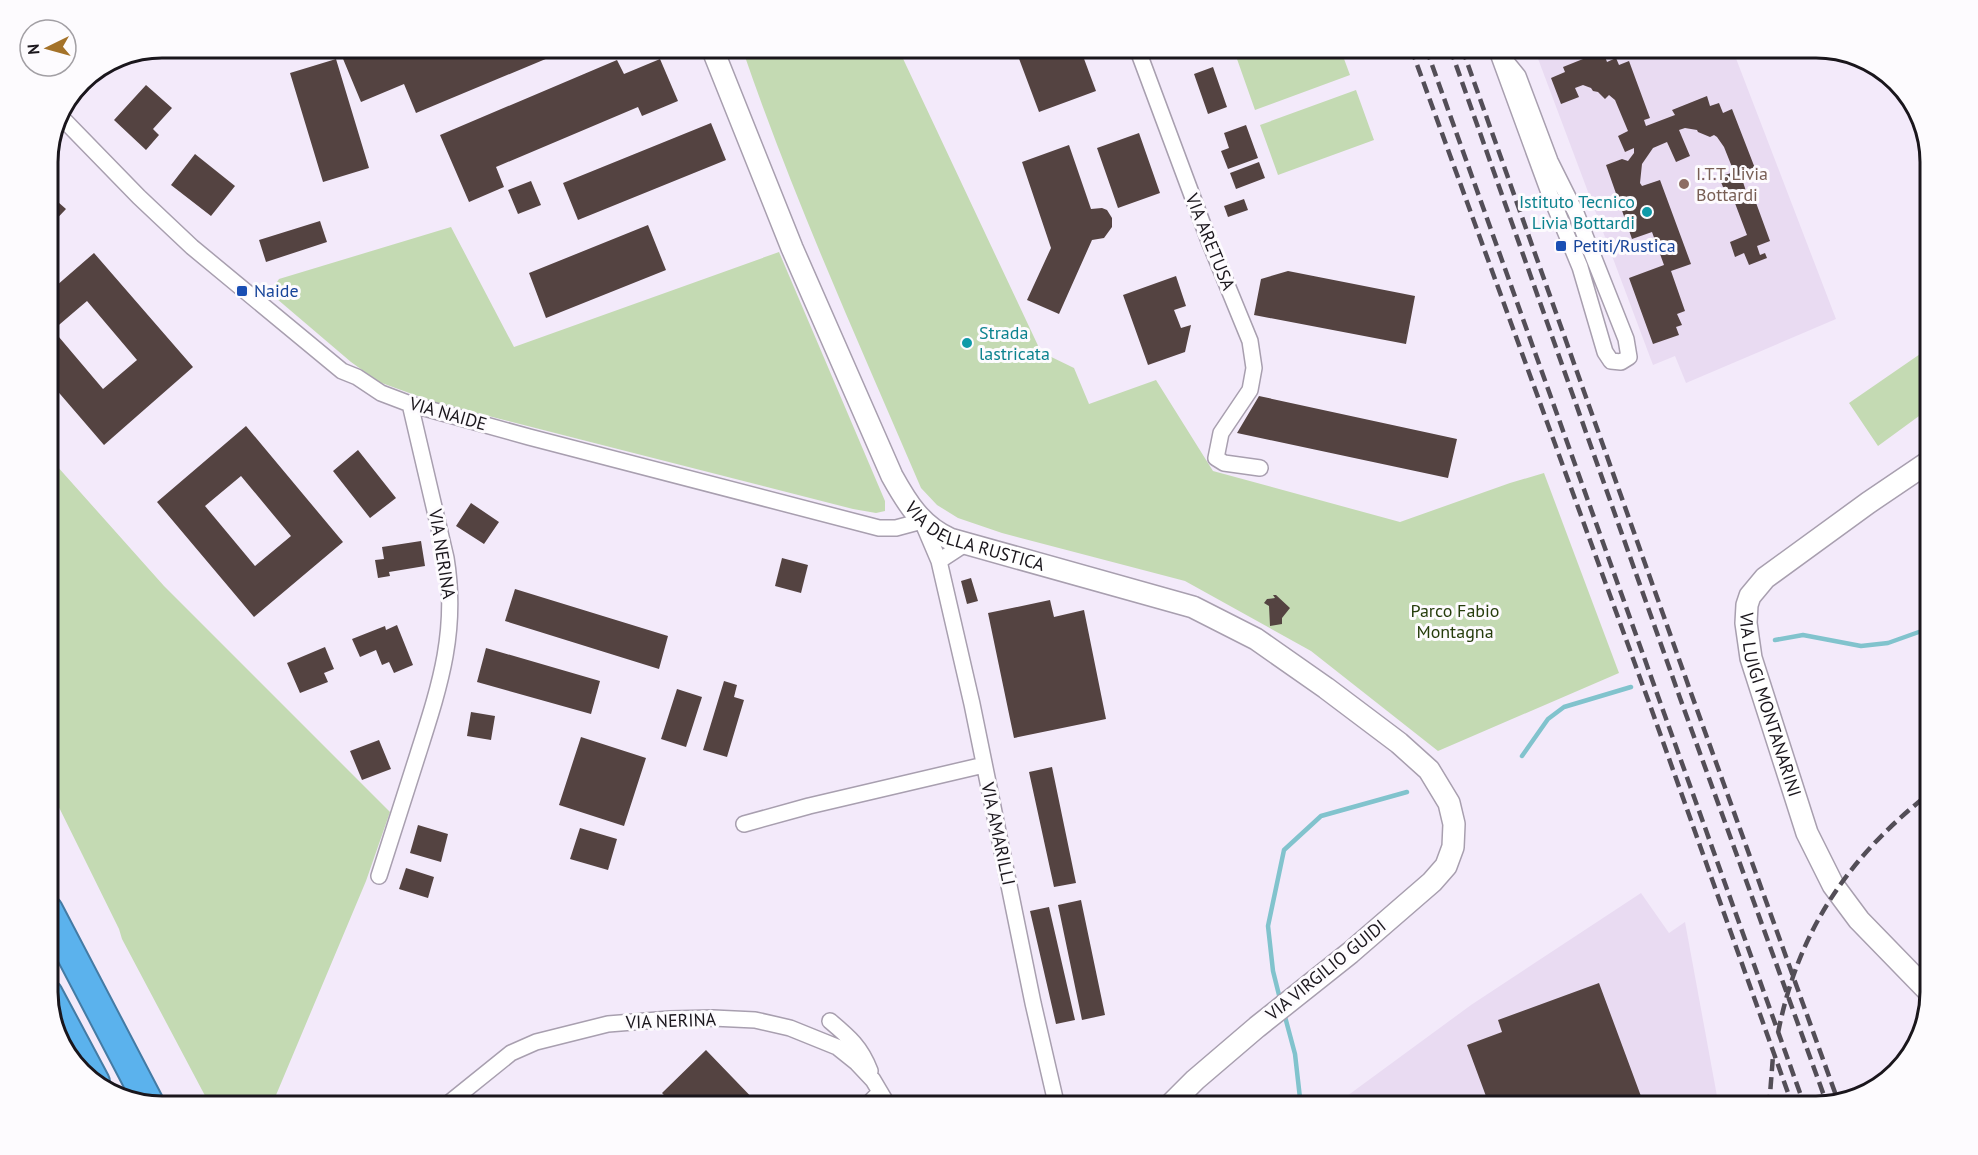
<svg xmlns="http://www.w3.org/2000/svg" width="1978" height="1155" font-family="'PT Sans',sans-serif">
<rect width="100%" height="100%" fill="#f3eafa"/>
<path fill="#e9dbf2" d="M1534,48H1732L1836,319L1686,383L1675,356L1653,365Z
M1641,893L1669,933L1685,922L1719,1107H1332L1471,1005Z"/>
<path fill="#c4dab3" d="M742,48H898L1041,352L1074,368L1089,404L1156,380L1213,471L1400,522L1510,483L1544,473L1619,673L1438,751L1311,651L1185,581L1002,533L958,518L937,505L921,488C859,343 793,198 742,48Z
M1267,48H1340L1350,75L1255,110L1237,59Z
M1356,90L1374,140L1278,175L1260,125Z
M451,227L514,347L779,252L885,501V511L876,513L853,509L434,402L379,382L351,362L270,293L279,279Z
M1923,352L1930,362V408L1878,446L1849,403Z
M48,456L164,586L390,812L366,881L271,1107H211L122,939L119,929L48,785Z"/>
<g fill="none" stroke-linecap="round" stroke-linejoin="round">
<path stroke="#81c3cd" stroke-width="4.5" d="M1775,640L1803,635L1861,646L1888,643L1930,628
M1522,756L1548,719L1564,707L1631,687
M1280,999L1273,971L1268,926L1284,850L1321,816L1407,792
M1284,1013L1295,1054L1301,1107"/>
</g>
<path fill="#544341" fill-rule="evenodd" d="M356,48H472L473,51L481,48H572L416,113L404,84L361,102L341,54Z
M1039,48H1080L1096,91L1039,112L1018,56Z
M1603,51L1607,62L1616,58L1619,65L1629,61L1650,118L1644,120L1646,126L1675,115L1672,110L1707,96L1710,106L1719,103L1723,113L1732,109L1758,176L1743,182L1746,191L1751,189L1770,241L1757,246L1760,255L1765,253L1767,258L1749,265L1744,253L1735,257L1730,242L1747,235L1730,190L1725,192L1719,177L1734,172L1724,147L1717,137L1714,135L1710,137L1698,132L1697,130L1685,128L1679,130L1690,156L1676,162L1667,142L1653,148L1642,164L1640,183L1642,186L1660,180L1691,264L1671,271L1685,311L1677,314L1682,325L1676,327L1679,335L1653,344L1629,278L1664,265L1652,232L1632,239L1606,165L1622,159L1628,161L1634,153V148L1625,152L1618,136L1628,131L1615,100L1609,95L1605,99L1598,92L1593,91L1591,88L1583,85L1575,88L1579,97L1561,104L1551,78L1565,72L1563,67Z
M336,59L369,168L323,182L290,73Z
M660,59L678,101L642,116L638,107L496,167L504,187L469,202L440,135L617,60L624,74Z
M102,67L106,71L75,105L72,103L82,81Z
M1213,67L1227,107L1208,114L1194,74Z
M146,85L172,108L153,129L159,135L146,150L114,120Z
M711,123L726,160L578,220L563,183Z
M1246,125L1258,158L1228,169L1221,151L1229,148L1224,133Z
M1139,133L1160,193L1118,208L1097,148Z
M1069,145L1091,209L1102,208L1107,210L1112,218V227L1104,238L1092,240L1059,314L1027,300L1051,248L1022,162Z
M195,154L235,186L211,216L171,185Z
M1259,162L1265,178L1236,189L1230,173Z
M531,181L541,205L518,214L508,190Z
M1244,199L1248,210L1228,217L1224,206Z
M58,202L66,209L48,228V209L50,210Z
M320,221L327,242L266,262L259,240Z
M648,225L666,270L546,318L529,273Z
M94,253L193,367L104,445L48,380V293ZM87,301L137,360L103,389L53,330Z
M1288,271L1415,296L1406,344L1254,315L1261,279Z
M1176,276L1186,306L1174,310L1181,328L1191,325L1185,352L1148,365L1123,295Z
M1259,396L1457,439L1448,478L1237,433Z
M246,426L343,542L254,617L157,502ZM241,476L291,536L255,566L205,506Z
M358,450L396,498L370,518L333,471Z
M471,503L499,522L484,544L456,526Z
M421,541L425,566L389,572L390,576L378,578L375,560L384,559L382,547Z
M782,558L808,565L801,593L775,586Z
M971,578L978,601L967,604L961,581Z
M515,589L668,636L659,669L505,621Z
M1273,595H1276L1290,608L1282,618V624L1270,626L1269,606L1264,603L1267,599L1275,598Z
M1050,600L1054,617L1084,610L1106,719L1014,738L988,613Z
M397,625L413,665L394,673L389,662L382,665L376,650L360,657L352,639L385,626L386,630Z
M325,647L334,669L324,673L328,682L300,693L287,663Z
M486,648L600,681L591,714L477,682Z
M724,681L737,685L734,697L744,700L727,757L703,750Z
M677,689L702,697L686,747L661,739Z
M471,712L495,716L491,740L467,736Z
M581,737L646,758L624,826L559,805Z
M379,740L391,769L362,780L350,751Z
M1052,767L1076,883L1054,887L1029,772Z
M418,825L448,834L441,862L410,853Z
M580,828L617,839L608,870L570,859Z
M406,868L434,877L428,898L399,889Z
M1081,900L1105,1015L1082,1020L1058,905Z
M1049,907L1075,1020L1056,1024L1030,911Z
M1599,983L1645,1107H1490L1467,1045L1502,1032L1498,1020Z
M706,1050L761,1107H675L662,1093Z"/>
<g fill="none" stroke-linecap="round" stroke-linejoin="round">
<g stroke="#a89faf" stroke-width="18">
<path id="street" d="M1137,48L1209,241L1250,341L1254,368L1250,390L1221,433L1216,458L1224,463L1260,468
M1496,48L1548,190L1580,267L1605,352L1611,361L1621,362L1629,357L1626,339L1576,213L1550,161L1518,76L1496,49
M64,120L139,197L192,247L342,371L357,377L381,393L410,404L529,437L879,528H896L922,521L939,561L965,544
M939,561L972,704L1033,1003L1057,1107
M744,824L809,806L984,765
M379,876C392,836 405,795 418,754C440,685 458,631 446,558L410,404
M830,1021C849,1037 861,1047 870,1071
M444,1107L511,1053L536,1042L608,1024L670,1019L713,1018L755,1020L790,1028L837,1047L857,1063L873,1080L889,1107
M865,1107L880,1092"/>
</g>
<g stroke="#a89faf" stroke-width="24">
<g id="secondary">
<path id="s1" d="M712,48L792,248L892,476C907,503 921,526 950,539L1193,607L1256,639L1326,688L1399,743L1429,770L1449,803L1454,824L1453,847L1446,866L1432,882L1350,953L1257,1027L1195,1080L1168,1107"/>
<path id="s2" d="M1930,461L1868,503L1765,578L1750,596L1747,605L1746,623L1751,658L1807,833L1833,885L1859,920L1930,993"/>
</g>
</g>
<g stroke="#447ba4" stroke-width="32">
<path id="highway" d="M48,910L149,1103
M48,994L95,1082"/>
</g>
<use href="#street" stroke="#fff" stroke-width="15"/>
<use href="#secondary" stroke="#fff" stroke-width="21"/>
<use href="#highway" stroke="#5bb2ed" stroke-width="28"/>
<path stroke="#534e57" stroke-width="4.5" stroke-dasharray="12 6" stroke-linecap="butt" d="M1411,48L1651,708L1793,1107
M1426,48L1805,1107
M1450,48L1680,698L1827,1104
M1462,48L1691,693L1838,1101
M1778,1033C1798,931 1848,857 1930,793
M1769,1107L1773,1056"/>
</g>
<circle fill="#8d6e63" stroke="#fdfbfe" stroke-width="2" cx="1684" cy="184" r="6"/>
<g fill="#0f9aa8" stroke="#fdfbfe" stroke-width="2">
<circle cx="1647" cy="212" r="6"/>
<circle cx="967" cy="343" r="6"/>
</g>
<g fill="#1a4fb4" stroke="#fdfbfe" stroke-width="2">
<rect x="1555" y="240" width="12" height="12" rx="3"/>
<rect x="236" y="285" width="12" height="12" rx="3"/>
</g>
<g text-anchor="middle" stroke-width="6" stroke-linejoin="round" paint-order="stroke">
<g font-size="18" fill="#785e54" stroke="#fdfbfe" text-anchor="start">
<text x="1696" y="180">I.T.T. Livia<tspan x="1696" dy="21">Bottardi</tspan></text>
</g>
<g font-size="18" fill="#0d838f" stroke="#fdfbfe" text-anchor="end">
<text x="1635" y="208">Istituto Tecnico<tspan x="1635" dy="21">Livia Bottardi</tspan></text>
<text x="979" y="339" text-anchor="start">Strada<tspan x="979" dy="21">lastricata</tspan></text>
</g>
<g font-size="18" fill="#1a161c" stroke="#fdfbfe">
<text transform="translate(1210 242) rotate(68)" y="6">VIA ARETUSA</text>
<text transform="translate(448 414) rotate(16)" y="6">VIA NAIDE</text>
<text dy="6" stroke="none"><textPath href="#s1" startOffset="573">VIA DELLA RUSTICA</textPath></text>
<text transform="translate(442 554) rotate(81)" y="6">VIA NERINA</text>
<text dy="6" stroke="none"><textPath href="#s2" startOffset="338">VIA LUIGI MONTANARINI</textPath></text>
<text transform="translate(998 834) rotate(78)" y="6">VIA AMARILLI</text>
<text transform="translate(1326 970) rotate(-39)" y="6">VIA VIRGILIO GUIDI</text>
<text transform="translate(671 1021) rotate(-2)" y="6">VIA NERINA</text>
</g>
<g font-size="18" fill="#164399" stroke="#fdfbfe" text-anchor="start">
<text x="1573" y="252">Petiti/Rustica</text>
<text x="254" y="297">Naide</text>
</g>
<g font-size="18" fill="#263d0c" stroke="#fdfbfe">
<text x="1455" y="617">Parco Fabio<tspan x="1455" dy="21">Montagna</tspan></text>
</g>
</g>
<path d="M0 0H1978V1155H0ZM162 58H1816A104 104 0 0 1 1920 162V992A104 104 0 0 1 1816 1096H162A104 104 0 0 1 58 992V162A104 104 0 0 1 162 58Z" fill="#fdfbfe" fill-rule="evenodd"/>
<path fill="none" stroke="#1a161c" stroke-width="3" d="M162 58H1816A104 104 0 0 1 1920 162V992A104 104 0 0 1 1816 1096H162A104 104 0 0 1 58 992V162A104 104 0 0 1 162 58Z"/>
<g transform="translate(48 48) rotate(265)"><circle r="28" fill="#fdfbfe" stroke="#a29fa4" stroke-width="1.5"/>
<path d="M0-4.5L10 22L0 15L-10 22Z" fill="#a47229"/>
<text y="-9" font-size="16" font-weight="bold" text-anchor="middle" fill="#1a161c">N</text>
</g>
</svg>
